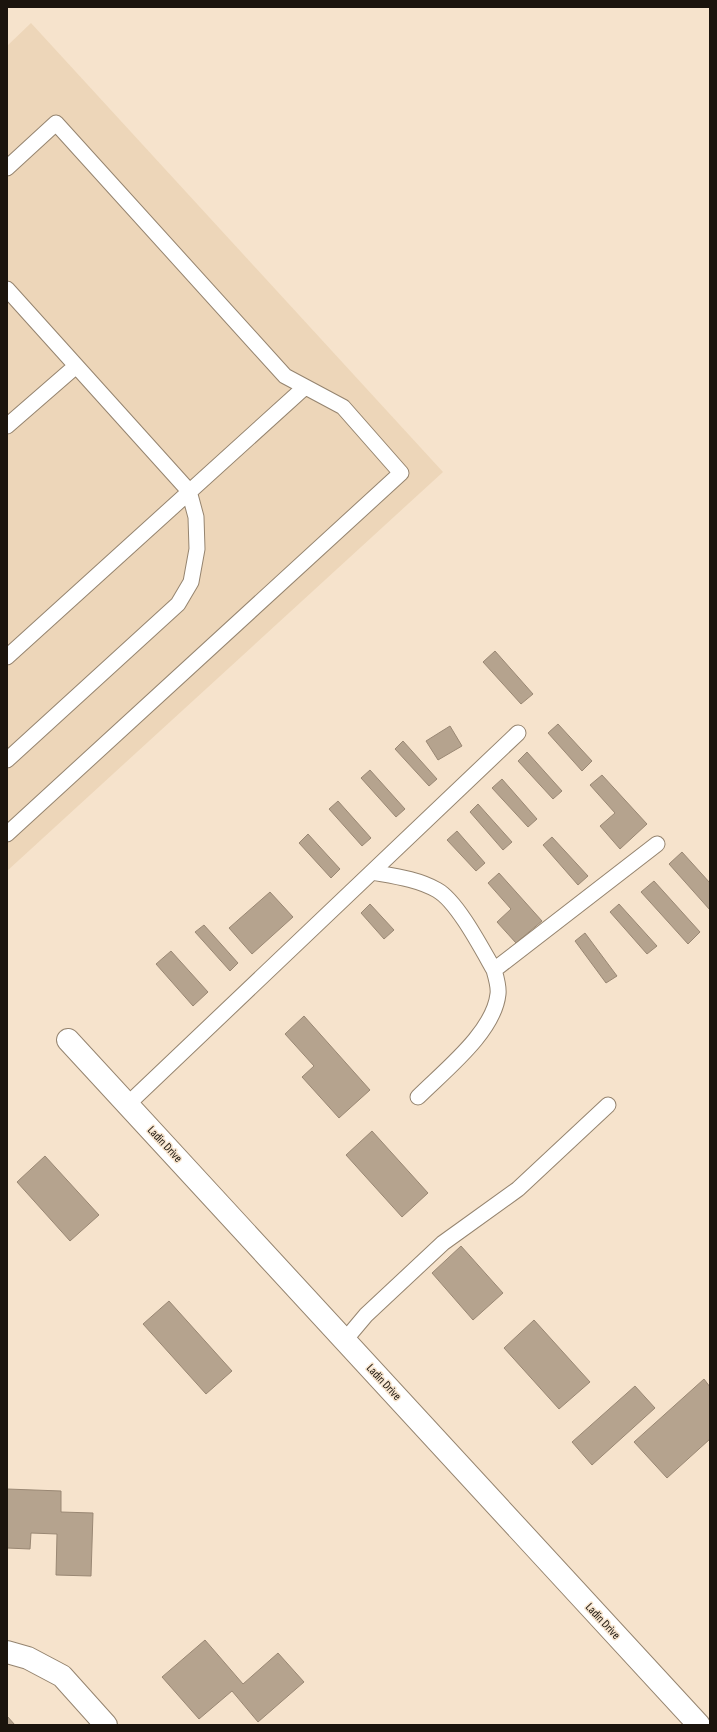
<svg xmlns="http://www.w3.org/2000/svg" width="717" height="1732" font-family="'Sofia Sans Condensed',sans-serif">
<rect width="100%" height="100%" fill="#f6e3cc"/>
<path fill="#edd6b9" d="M31,23L443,472L7,871V46Z"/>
<path fill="#b5a38e" stroke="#9a8874" d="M495,651L533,694L521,704L483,662Z
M558,724L592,761L582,771L548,733Z
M450,726L462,746L438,760L426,741Z
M403,741L437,779L429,786L395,749Z
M527,752L562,791L553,799L518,761Z
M370,770L405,809L396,817L361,778Z
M602,775L647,824L620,849L600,826L615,813L590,785Z
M502,779L537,819L528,827L492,788Z
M338,801L371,838L362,846L329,809Z
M478,804L512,842L503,850L470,812Z
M457,831L485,863L476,871L447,840Z
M308,834L340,869L331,878L299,843Z
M552,837L588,876L578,885L543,845Z
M682,852L710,883V910L669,864Z
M499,873L542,921L516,943L497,922L511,909L488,883Z
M654,881L700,932L688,944L641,892Z
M270,892L293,917L252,954L229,928Z
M370,904L394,930L384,939L361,913Z
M619,904L657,946L647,954L610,912Z
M204,925L238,963L230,971L195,932Z
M585,933L617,976L606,983L575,941Z
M171,951L208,992L193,1006L156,964Z
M304,1016L370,1090L339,1118L302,1077L314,1066L285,1034Z
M372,1131L428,1193L402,1217L346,1155Z
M45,1156L99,1215L70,1241L17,1182Z
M461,1246L503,1293L473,1320L432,1273Z
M169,1301L232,1371L206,1394L143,1324Z
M534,1320L590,1382L559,1409L504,1348Z
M704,1379L710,1387V1439L667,1478L634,1442Z
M635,1386L655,1408L592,1465L572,1442Z
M7,1489L61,1491V1512L93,1513L91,1576L56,1575L57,1534L31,1533L30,1549L7,1548Z
M205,1640L243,1684L278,1653L304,1682L258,1722L232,1691L199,1719L162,1677Z
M7,1716L15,1725H7Z"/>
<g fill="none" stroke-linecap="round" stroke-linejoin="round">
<g stroke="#95846f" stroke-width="17">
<path id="lane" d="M7,168L56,123L285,376L343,407L401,473L7,834
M7,289L189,491L196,517L197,549L191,582L178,604L7,760
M7,426L76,366
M7,657L305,387
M372,872C394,876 418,879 437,890C457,901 482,949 494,970L657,844
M418,1097C445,1070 494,1032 498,994C499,987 496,977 494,970
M128,1104L518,733
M345,1340L366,1315L443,1243L518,1189L608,1105"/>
</g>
<g stroke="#95846f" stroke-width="24">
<path id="street" d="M68,1040L699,1725
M7,1652L28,1658L62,1676L106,1725"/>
</g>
<use href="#lane" stroke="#fff" stroke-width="15"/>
<use href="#street" stroke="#fff" stroke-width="22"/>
</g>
<g text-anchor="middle" stroke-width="3" stroke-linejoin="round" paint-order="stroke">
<g font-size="12" fill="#1b140d" stroke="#f6e3cc">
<text transform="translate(165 1144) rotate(47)" y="4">Ladin Drive</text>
<text transform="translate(384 1382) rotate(47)" y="4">Ladin Drive</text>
<text transform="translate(603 1621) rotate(47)" y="4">Ladin Drive</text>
</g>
</g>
<rect width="717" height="1732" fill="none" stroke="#1b140d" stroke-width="16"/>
</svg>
